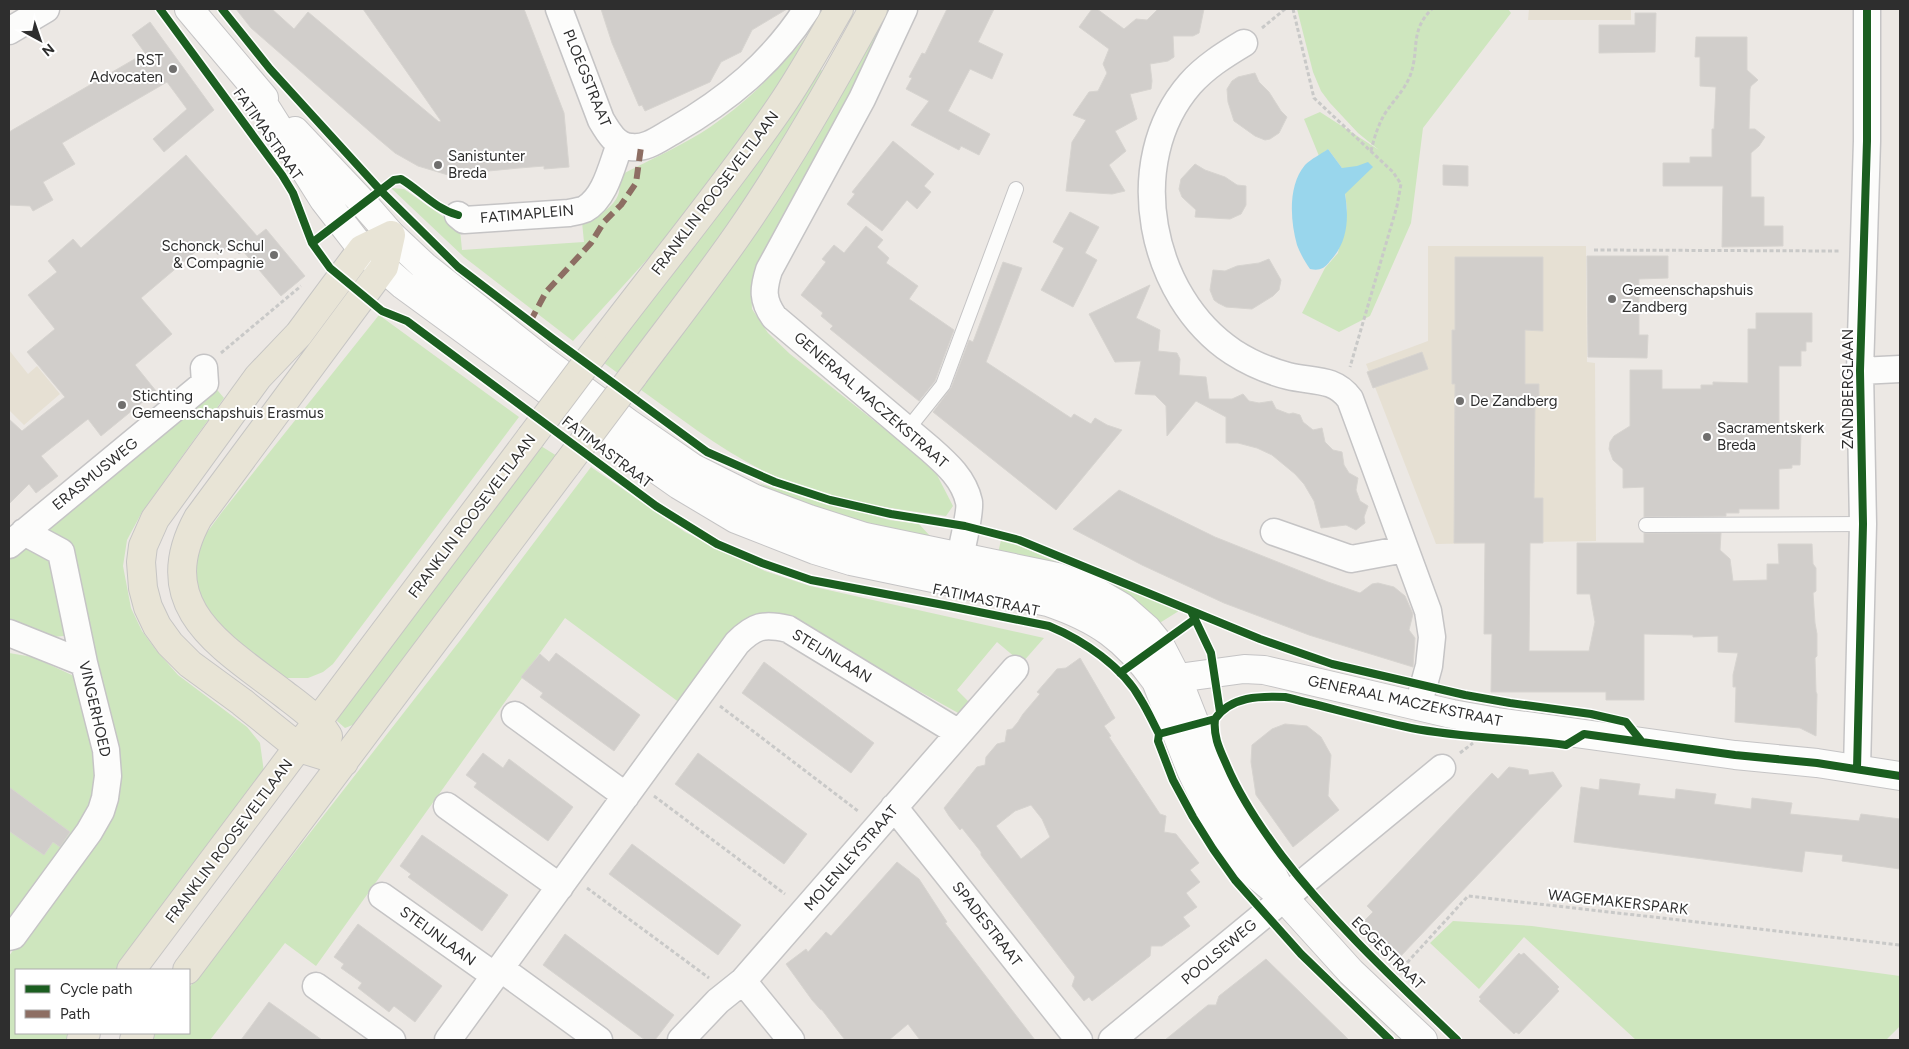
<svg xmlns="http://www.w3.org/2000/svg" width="1909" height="1049" font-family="Figtree,sans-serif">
<rect width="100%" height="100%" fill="#ece8e4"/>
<path fill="#e6e0d3" d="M1529,9H1631V20H1528Z
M1428,246H1586L1587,362L1595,363L1596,541L1436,544L1366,364L1428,341Z
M9,350L28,374L37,366L60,394L24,425L9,410Z"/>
<path fill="#cee6be" d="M882,9H893L854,92L766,252L751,288L752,309L768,333L790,354L921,458L937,475L953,506L946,516C895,509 842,502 793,484C735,462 685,421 634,385Z
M1297,9H1508L1511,13L1423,128L1411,223L1370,316L1339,332L1302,313L1325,268L1338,253L1347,209L1342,168L1328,149L1319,156L1304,119L1320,112L1379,150L1358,133L1330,103L1321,91L1313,72Z
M806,37L742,146L692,210L573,341L464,257L391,188L404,189L448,220H459L462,250L584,242L582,222C596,217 615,208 619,192C620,187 619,181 619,176C647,161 675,149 701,133C742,107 775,74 806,37Z
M817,67L828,75L729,228L619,374L604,363L712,218Z
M379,315L519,417L333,664L323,672L308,678H283L222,633L193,593L197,546L222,512Z
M213,385L224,398L142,512L127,540L123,566L131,608L142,631L156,650L178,675L247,727L260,743L264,772L126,970H16V1033H79L74,1040H9V956L76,863L115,758L40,531Z
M541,446L557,456L355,724L345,728L337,721L341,710Z
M591,467L685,532L765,571L810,586L1044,638L1022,663L997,642L957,690L969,702L960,714L802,626L780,619L680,703L565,618L316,966L285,943L210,1040H148L154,1033H189V988L462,638Z
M758,483L889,520L919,524L930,536H912L812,510Z
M1001,540L1015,544L1052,560L1182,609L1158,624L998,553Z
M24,544L50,559L65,617L64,636L52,637L9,621V557Z
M9,653L33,657L74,676L101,772L98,798L9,923Z
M1453,921L1532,926L1900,976V1026L1886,1040H1636L1524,937L1479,989L1430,943Z"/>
<path fill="#99d6ec" d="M1328,149L1342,168L1357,166L1368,162L1373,167L1345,194C1349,218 1348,242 1330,261C1324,269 1319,271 1310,269C1305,262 1300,253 1297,245C1290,220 1288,185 1305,165C1311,159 1321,154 1328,149Z"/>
<path fill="#d1cecb" stroke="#d7d4d0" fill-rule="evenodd" d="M236,9H272L294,29L308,12L439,122L441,121L363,9H524L564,113L569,167L544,169V166L519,168L448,175L418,166L395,153L376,137L251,28Z
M601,9H787L752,30L741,52L721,62L710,82L645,111L642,105L639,106L612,43Z
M947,9H994L978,42L1003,54L992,79L970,69L948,111L990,134L979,155L961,146L959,150L911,125L929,101L906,89L912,78L909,77L922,53L925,54Z
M1092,9H1097L1124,29L1136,19L1147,20L1158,9H1204L1199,33L1193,36H1173L1174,57L1168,61L1150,64L1152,81L1151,89L1130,94L1137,119L1115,131L1126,151L1109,165L1125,191L1112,194L1066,191L1072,142L1086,120L1073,115L1089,92L1098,91L1107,73L1103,64L1109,49L1079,27Z
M1635,13H1656L1655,52L1599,53V25H1635Z
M150,22L214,110L164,152L153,139L187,109L167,82L62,143L75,164L43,182L53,200L33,211L30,206L9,205V132L145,53L132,35Z
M1696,37H1747V70L1758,80L1751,86L1750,89L1749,129H1755L1765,137L1759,146L1751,153V197H1764V226H1783V246L1722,247L1723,186H1663V163H1690V157H1712V129H1714L1716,87L1700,86V57H1695Z
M1255,73L1259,82L1269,92L1281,111L1287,117L1279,133L1270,139L1265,140L1255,136L1234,121L1228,102L1227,89L1232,81L1238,77Z
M893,141L934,174L924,186L931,192L917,209L907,200L882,231L847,204L855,194L852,192Z
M186,155L257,236L266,229L305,276L281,296L243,251L239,254L231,244L218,255L207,242L141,298L172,334L135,365L156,391L101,436L88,419L41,456L58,476L36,493L29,484L9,504V419L22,431L65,397L27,352L55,329L28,295L57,272L48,261L73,239L81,248Z
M1195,164L1205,170L1225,177L1237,185L1246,186V205L1241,214L1230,219L1195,217L1196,210L1182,197L1179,189L1181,179Z
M1443,165L1468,166V186L1443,185Z
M1070,212L1099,227L1085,253L1097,260L1073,307L1041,290L1064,248L1053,242Z
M866,226L883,240L877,247L889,258L886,263L918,286L909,299L954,330L935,381L919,401L830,329L833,326L821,316L823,313L801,295L826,262L822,259L834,245L844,253Z
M1587,256H1668V278L1639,279V335H1648L1647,358L1588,357Z
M1455,257H1543V331L1525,330V384H1539V403H1535L1534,498H1543V543H1530L1529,651H1589L1595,622L1590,594H1577V543H1644V533H1721L1720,550L1730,559L1733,581L1767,580V564H1779L1778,544H1812L1813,564L1816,568V591L1813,593L1815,623L1817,634V656L1815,658L1816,692L1817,694L1816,736L1800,728L1735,722L1736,687H1733V675L1738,653L1718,652V636L1693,637V635L1644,634V700H1606V692H1491L1492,634H1484L1485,543H1454L1455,384H1452V330H1455Z
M1269,259L1281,280L1279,290L1273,296L1252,309L1226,307L1218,303L1214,300L1210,290L1213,270L1225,271L1237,266L1259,263Z
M1003,262L1022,268L986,362L1071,418L1074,414L1091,424L1095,418L1107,425L1122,430L1056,510L933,412L951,388L969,340L973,342Z
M1150,285L1136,318L1160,330L1158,351L1177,353L1180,359L1179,375L1206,377L1209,399H1232L1243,394L1249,401L1259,403L1272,401L1276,409L1289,414L1293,413L1300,415L1303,422L1313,430L1322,428L1325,442L1333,450L1342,452L1344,465L1349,473L1358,478L1356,490L1360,501L1368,506L1364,517L1365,523L1356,530L1346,525L1321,528L1314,501L1304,484L1295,474L1272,455L1257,448L1238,443H1226V417L1196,401L1167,436L1166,406L1155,395L1135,394L1141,361L1115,362L1089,314Z
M1756,313H1812V342H1806V351H1801V366H1779V430H1792V433H1801L1800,465H1792V468L1779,469V509H1739V513H1726V516L1644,517V487L1623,488V469L1613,460L1609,449L1610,442L1614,436L1630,426V370H1662V389H1701V385H1713V382L1748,383V329H1756Z
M1422,352L1428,369L1373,388L1367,372Z
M1119,490L1215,537L1328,582L1360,593L1372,584L1378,583L1394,587L1405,596L1413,614L1409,630L1415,638L1413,667L1309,635L1224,603L1142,565L1073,529Z
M556,653L640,715L614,751L540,697L543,693L521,677L540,654L549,662Z
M1080,658L1115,718L1104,726L1111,736L1109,737L1160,814L1166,816L1164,832L1176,834L1199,863L1190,870L1200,882L1186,893L1197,907L1183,917L1190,926L1162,946H1151L1150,956L1092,1001L1089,997L1084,1001L1072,986L1075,977L981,855V852L962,828L960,830L949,816L944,808L977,767L985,765L986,757L997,744L1005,742L1007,730L1012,729L1018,722L1023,714L1040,694L1037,692L1057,669L1066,668ZM1031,805L1042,819L1050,837L1021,859L996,826L1015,811Z
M764,662L874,743L851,773L742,693Z
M1285,724L1307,726L1321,737L1331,755L1328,796L1339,810L1293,847L1256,795L1251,762L1252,745L1272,729Z
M483,753L503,768L509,759L573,807L548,841L474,787L477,783L466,775Z
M698,753L807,834L784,864L675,784Z
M1509,767L1528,770L1529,775L1553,772L1562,786L1399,958L1385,945L1381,949L1358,927L1373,912L1367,906L1492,773L1498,779Z
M1600,779L1640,784L1638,795L1675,799L1676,789L1716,794L1714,804L1751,809L1752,798L1792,803L1790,814L1859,821L1861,814L1900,819V869L1842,861L1843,855L1805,851L1802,872L1574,842L1581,787L1599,790Z
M9,787L70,832L60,847L53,842L44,855L9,831Z
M422,835L508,895L482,931L408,877L411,874L400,866Z
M632,844L741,925L718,955L609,874Z
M897,862L919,879L947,922L945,923L1035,1040H920L908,1024L889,1040H845L822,1010L820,1009L812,1000L786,964L806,949L808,952L826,932L831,936Z
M358,924L442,986L415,1022L394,1006L389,1012L358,988L362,983L341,968L344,964L334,957Z
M565,934L674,1015L655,1040H645L543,965Z
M1519,953L1521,955L1524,953L1559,987L1557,989L1559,991L1519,1034L1516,1032L1514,1034L1479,1001L1481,999L1479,997Z
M1266,959L1349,1040H1165L1208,1005H1216L1219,996Z
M269,1002L322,1040H241Z"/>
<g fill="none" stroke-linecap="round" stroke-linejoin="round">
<g stroke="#c5c4c5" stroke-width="16">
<path id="lane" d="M907,430L943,385L1016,189
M1646,525L1863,524"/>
</g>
<g stroke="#c5c4c5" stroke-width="29">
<path id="street" d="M559,9L601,120C608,132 616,146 631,147C647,149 660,138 673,131C728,99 772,63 807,9
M904,9L862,99L769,270C763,289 762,300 774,317L930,449C947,464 964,479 969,502C971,512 958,565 955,579
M9,31L46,9
M1244,43C1224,55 1205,67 1190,84C1122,162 1150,297 1233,352C1250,363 1269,371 1288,376C1312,382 1334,377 1350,399L1428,611L1432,637L1429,666L1418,706
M458,215L464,220L569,213C574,212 580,211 585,209C606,197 612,164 620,144
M1860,371L1900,369
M1274,532L1351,559L1405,549
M9,545L205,383L204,368
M9,633L84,663
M515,715L626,796
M1857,769L1863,524L1860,371L1867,141V9
M447,806L560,887
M894,807L1079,1040
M382,896L495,976
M9,937L13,936L89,832L101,811L105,798L108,776L106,750L84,663L61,552L24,532
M500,968L599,1040
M743,981L791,1040
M316,986L392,1040
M448,1040L737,643C754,626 763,623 788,629L959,733
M681,1040L718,1001L743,981L1015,669
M1112,1040L1442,768"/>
</g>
<g stroke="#c5c4c5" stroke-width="30">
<path id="secondary" d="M189,9L264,98
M252,86L324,200L362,249L403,285L615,440L679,485L736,519L815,550L851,561L1048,602C1098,619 1125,638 1156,681L1244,669L1264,670L1452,714L1497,722L1735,755L1817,763L1900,776
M295,131L364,204L391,235L424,266L540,358L628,423L693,468L753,498L809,519L865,537L1057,577L1093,590L1122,607L1147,629L1160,645L1177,678L1211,764L1229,802L1264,857L1284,898
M1156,681L1191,770L1210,810L1228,840L1249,869L1284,898L1351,972L1423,1040"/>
</g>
<g stroke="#c6c5c4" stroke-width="30">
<path id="primary" d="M597,349C658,268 723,190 780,107C802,75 820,42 839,9
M633,376C668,329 705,282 739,233C789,161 832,85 873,9
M328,736C317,718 301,707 284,694C223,647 149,607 198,518L384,267L391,235
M344,762L299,748L242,702L190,664L170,644L157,626L148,607L143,588L141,562L143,546L155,519L258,377L299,334L362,249L391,235
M131,970L531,437
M187,970L567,464
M81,1040L86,1033
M134,1040L140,1033"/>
</g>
<path stroke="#c9c9c8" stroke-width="3" stroke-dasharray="4 2.5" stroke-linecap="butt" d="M1293,9L1314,98L1393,172L1401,184L1397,206L1350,367
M1262,28L1285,9
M1371,151C1374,138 1378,126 1384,115C1392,102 1404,91 1410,76C1420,50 1409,31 1432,9
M1594,250L1839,251
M221,353L301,286
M720,706L858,811
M1460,753L1473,743
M654,796L785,894
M587,888L709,978
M1394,977L1468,896L1900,945"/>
<use href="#lane" stroke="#fcfcfb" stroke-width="14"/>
<use href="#street" stroke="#fcfcfb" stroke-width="26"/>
<use href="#secondary" stroke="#fcfcfb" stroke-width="28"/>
<use href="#primary" stroke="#e8e4d6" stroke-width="28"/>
<g stroke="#c6c5c4" stroke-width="30" stroke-linecap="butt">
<path id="primary-bridge" d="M531,437L597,349
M567,464L633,376"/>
</g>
<use href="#primary-bridge" stroke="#e8e4d6" stroke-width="28"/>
<path stroke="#8d6e63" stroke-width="6" stroke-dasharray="12 6" stroke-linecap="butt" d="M530,322L546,292L591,243L604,222L621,205L636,183L641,147"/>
<g stroke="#fff" stroke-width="11">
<path id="cycleway" d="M160,9L282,175L293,193L312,243L330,268L382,311L407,321L656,506L717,544L762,563L811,580L949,606L1049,626C1083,640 1123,667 1141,700C1148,711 1153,723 1159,734
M222,9L270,69L381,191L458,267L553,339L707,452L775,482L830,500L891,514L965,526L1019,540L1260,639L1332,664L1465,695L1510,703L1591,714L1626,722L1642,742
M312,243L394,180L401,179C421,191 435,209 458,215
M1191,611L1211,653L1220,712
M1120,673L1195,619
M1215,719C1213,737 1220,750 1227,766C1241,799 1261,828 1282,856C1334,924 1396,981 1457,1040
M1159,734L1215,719C1231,696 1260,696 1285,697C1327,707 1369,719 1411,728C1462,738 1515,738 1566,745L1584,734L1735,755L1817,763L1900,776
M1159,734L1158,741L1173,780L1193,817L1213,849L1235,880L1301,954L1390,1040
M1857,769L1863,524L1860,371L1867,141V9"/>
</g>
<use href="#cycleway" stroke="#1b5e20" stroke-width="8"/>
</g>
<g fill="#706f6e" stroke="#fff" stroke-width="2">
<circle cx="173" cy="69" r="5"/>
<circle cx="438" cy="165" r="5"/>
<circle cx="274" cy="255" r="5"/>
<circle cx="1612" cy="299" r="5"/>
<circle cx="1460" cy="401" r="5"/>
<circle cx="122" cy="405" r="5"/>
<circle cx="1707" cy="437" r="5"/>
</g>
<g text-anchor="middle" stroke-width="4" stroke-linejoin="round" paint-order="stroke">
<g font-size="15" fill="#2e2e2e" stroke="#fff" text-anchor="start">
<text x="163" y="65" text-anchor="end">RST<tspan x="163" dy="17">Advocaten</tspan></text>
<text x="448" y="161">Sanistunter<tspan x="448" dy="17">Breda</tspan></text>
<text x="264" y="251" text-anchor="end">Schonck, Schul<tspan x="264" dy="17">&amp; Compagnie</tspan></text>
<text x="1622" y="295">Gemeenschapshuis<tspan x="1622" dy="17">Zandberg</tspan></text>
<text x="132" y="401">Stichting<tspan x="132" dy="17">Gemeenschapshuis Erasmus</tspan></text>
<text x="1470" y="406">De Zandberg</text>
<text x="1717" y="433">Sacramentskerk<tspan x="1717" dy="17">Breda</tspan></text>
</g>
<g font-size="15" fill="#2e2e2e" stroke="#fff">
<text transform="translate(587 78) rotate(68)" y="5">PLOEGSTRAAT</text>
<text transform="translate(268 134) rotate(55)" y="5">FATIMASTRAAT</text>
<text transform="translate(715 193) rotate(-53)" y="5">FRANKLIN ROOSEVELTLAAN</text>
<text transform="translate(527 214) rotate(-5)" y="5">FATIMAPLEIN</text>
<text transform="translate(1848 389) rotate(-90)" y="5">ZANDBERGLAAN</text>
<text transform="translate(871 400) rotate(41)" y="5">GENERAAL MACZEKSTRAAT</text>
<text transform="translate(607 452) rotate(37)" y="5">FATIMASTRAAT</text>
<text transform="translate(95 474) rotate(-39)" y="5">ERASMUSWEG</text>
<text transform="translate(472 516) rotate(-53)" y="5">FRANKLIN ROOSEVELTLAAN</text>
<text transform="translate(986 600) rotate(12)" y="5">FATIMASTRAAT</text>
<text transform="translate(832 656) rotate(31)" y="5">STEIJNLAAN</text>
<text transform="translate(1405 701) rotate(12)" y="5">GENERAAL MACZEKSTRAAT</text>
<text transform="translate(95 709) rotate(77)" y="5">VINGERHOED</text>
<text transform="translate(229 841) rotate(-53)" y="5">FRANKLIN ROOSEVELTLAAN</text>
<text transform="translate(851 858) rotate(-49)" y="5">MOLENLEYSTRAAT</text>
<text transform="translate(1618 902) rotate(6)" y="5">WAGEMAKERSPARK</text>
<text transform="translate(987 924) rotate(52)" y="5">SPADESTRAAT</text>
<text transform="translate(438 936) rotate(36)" y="5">STEIJNLAAN</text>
<text transform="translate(1219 952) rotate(-40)" y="5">POOLSEWEG</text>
<text transform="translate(1388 953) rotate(45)" y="5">EGGESTRAAT</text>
</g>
</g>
<rect width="1909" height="1049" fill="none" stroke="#2e2e2e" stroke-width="20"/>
<rect x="15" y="969" width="175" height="65" fill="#ffffff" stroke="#ababab"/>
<rect x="25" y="985" width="25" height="8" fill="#1b5e20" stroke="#ababab"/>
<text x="60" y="994" font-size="15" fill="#2e2e2e">Cycle path</text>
<rect x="25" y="1010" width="25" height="8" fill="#8d6e63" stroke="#ababab"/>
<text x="60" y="1019" font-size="15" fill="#2e2e2e">Path</text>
<g transform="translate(40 40) rotate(140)" stroke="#ffffff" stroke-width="4" paint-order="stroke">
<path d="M0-4L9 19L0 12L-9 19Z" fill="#2e2e2e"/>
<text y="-8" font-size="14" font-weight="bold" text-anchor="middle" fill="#2e2e2e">N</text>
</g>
</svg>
